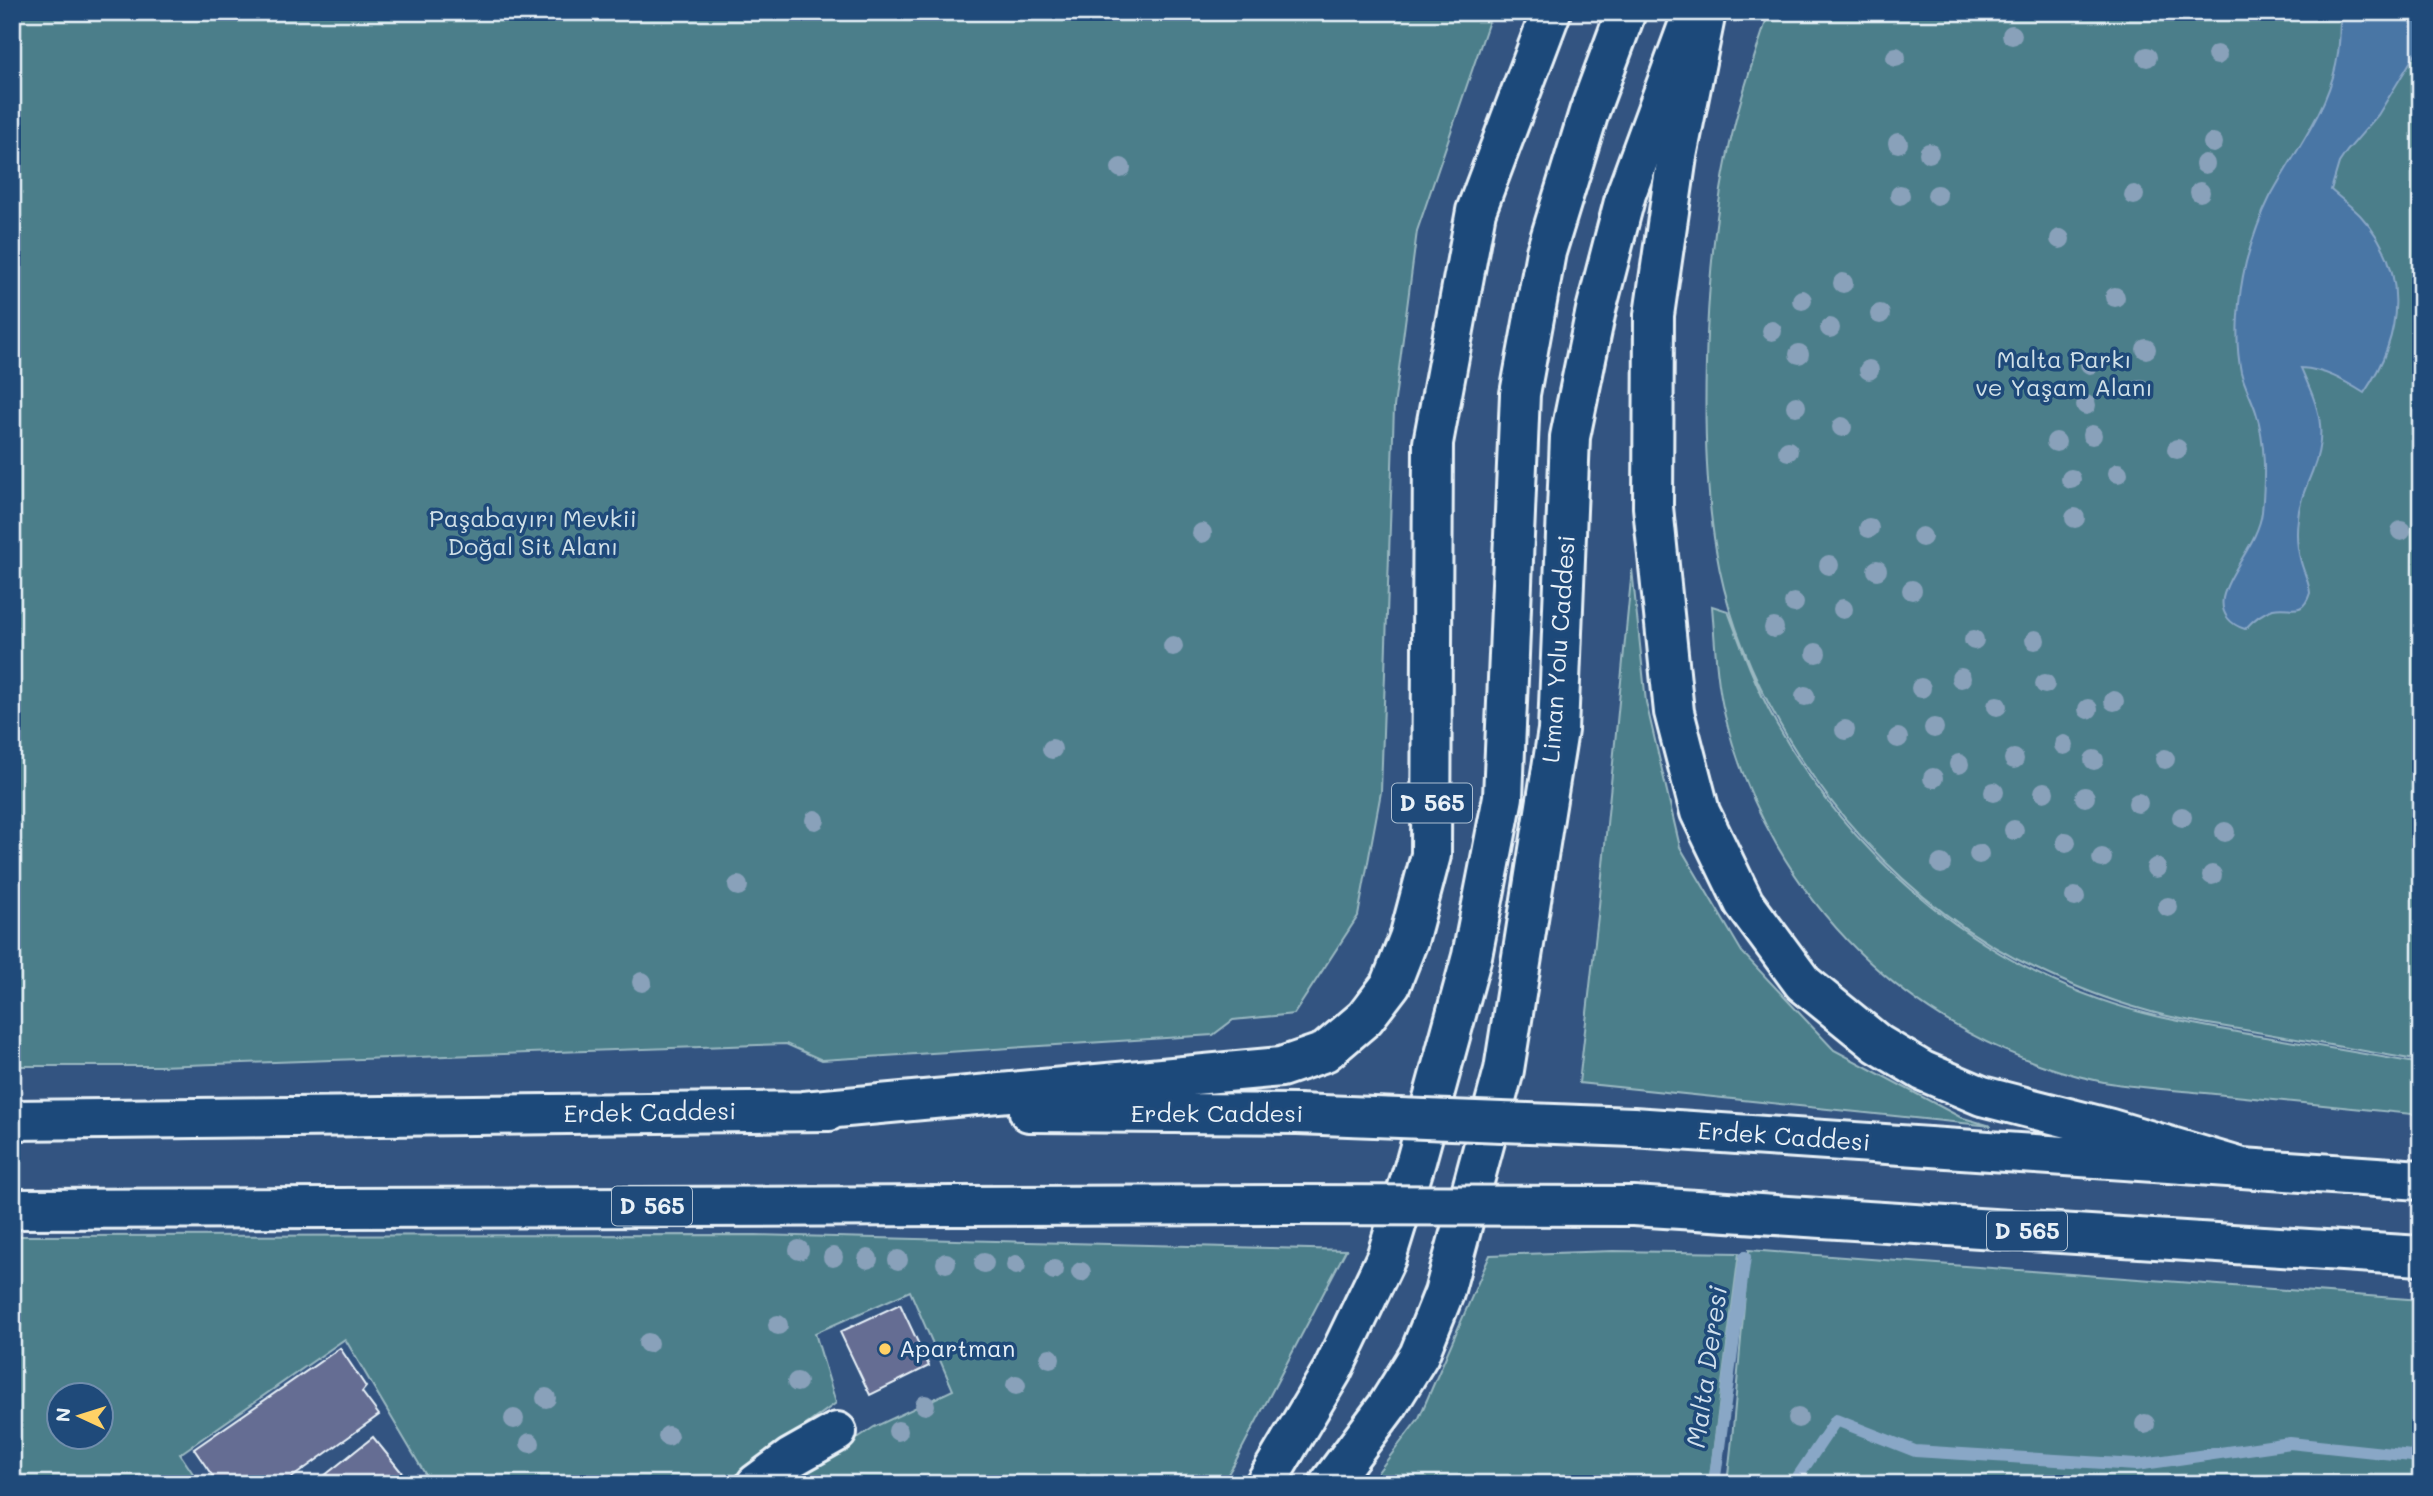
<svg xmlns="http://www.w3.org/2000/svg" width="2433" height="1496" font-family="Mali,sans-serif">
<rect width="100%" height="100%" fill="#335481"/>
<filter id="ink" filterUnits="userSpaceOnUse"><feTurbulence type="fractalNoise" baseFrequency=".0143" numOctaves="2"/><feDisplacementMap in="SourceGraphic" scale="14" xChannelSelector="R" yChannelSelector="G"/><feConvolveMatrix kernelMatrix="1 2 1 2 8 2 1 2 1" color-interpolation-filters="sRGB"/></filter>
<g filter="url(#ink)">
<path fill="#4b7e8a" stroke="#9ab8c1" stroke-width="2" fill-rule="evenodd" d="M12,12H1492L1417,231L1394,407L1381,792L1358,916L1294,1014L1233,1020L1213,1035L822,1060L786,1044L159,1066H12Z
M1769,12H2421V1061C2364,1051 2308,1041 2251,1031C2215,1025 2177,1020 2141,1009C2105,999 2071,985 2037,969C1972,940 1912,892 1864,840C1793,763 1733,655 1716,550C1704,480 1704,405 1707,334C1710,265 1717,194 1734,127C1743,88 1757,50 1769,12Z
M1632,569L1646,702L1680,847L1742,952L1834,1050L1960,1117L1991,1126L1579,1083L1598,916Z
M1712,606L1728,611C1742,649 1756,687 1776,723C1855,864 1987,972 2144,1013C2182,1023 2221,1029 2259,1036C2313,1045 2367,1054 2421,1064V1115C2349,1108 2277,1100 2205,1093C2170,1089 2133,1088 2099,1081C1913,1041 1771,900 1725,716C1716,680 1715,642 1712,606Z
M756,1235L1346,1250L1234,1464L1222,1484H788L874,1427L953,1390L910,1291L815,1333L836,1403L725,1484H431L345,1339L180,1454L200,1484H12V1236ZM60,1394H102V1436H60Z
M1749,1250L2421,1300V1484H1727L1732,1439Z
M1613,1251L1739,1253L1709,1484H1369L1419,1418L1490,1255Z"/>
<path fill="#4976a5" stroke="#89a7c6" stroke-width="2" d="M2340,12H2421L2420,46L2378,115L2347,151L2339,163L2331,190C2340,198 2351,206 2360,215C2410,269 2403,336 2364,393C2345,381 2324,369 2301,368C2318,407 2329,430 2312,472C2306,487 2299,502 2298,519C2296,533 2297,548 2301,562C2304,573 2309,582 2310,593C2302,618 2291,605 2273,609C2261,613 2253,620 2245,629C2231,625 2220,614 2223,598C2228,573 2259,541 2262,512C2265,479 2266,444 2256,412C2252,399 2244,385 2241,372C2234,338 2238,296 2246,262C2252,240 2260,217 2270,197C2293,154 2326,113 2336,65C2340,47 2340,30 2340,12Z"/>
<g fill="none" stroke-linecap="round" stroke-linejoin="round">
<path stroke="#89a7c6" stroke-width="12" d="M1714,1484L1745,1257
M1793,1484L1836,1420L1915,1451L2136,1465L2290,1443L2421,1457"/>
</g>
<path fill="#656d93" stroke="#e8f1f8" stroke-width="2" d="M900,1304L929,1366L870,1395L840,1332Z
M340,1348L366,1387L362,1392L379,1415L283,1484H218L194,1449Z
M373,1437L403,1474L393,1484H314Z"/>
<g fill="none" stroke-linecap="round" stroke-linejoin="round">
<g stroke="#e8f1f8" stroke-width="44">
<path id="minor" d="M756,1484L791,1458L837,1432"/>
</g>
<g stroke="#e8f1f8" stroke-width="44">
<path id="major" d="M1265,1484L1332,1371L1386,1258L1416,1161L1472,956L1503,797L1520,394L1546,252L1589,112L1626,12
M1329,1484L1388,1405L1419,1355L1444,1293L1504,1070L1558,730L1570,437L1596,310L1626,194L1693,12"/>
</g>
<g stroke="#e8f1f8" stroke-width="44">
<path id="highway" d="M1706,12L1677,156L1654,315L1653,507L1674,712L1700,812L1744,903L1803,983L1878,1044L1923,1071L1982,1096L2111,1129L2239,1167
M804,1111L1281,1067L1325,1052L1365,1018L1391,984L1409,938L1431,855L1433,443L1476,211L1551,12
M1029,1112L1297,1114
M12,1120L829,1111
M1633,1127L2421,1180
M1633,1206L2421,1256
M12,1209L1292,1205"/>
</g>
<use href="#minor" stroke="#1f4a7a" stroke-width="38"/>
<use href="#major" stroke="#1f4a7a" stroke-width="38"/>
<use href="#highway" stroke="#1f4a7a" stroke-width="38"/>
<g stroke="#e8f1f8" stroke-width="44" stroke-linecap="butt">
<path id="highway-bridge" d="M1297,1114L1633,1127
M1292,1205L1633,1206"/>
</g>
<use href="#highway-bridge" stroke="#1f4a7a" stroke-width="38"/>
</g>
<g fill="#89a1ba">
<circle cx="2012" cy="35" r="10"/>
<circle cx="2217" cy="55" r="10"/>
<circle cx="1896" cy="57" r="10"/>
<circle cx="2147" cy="57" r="10"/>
<circle cx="1898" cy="143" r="10"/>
<circle cx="2213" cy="143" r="10"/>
<circle cx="1929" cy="153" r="10"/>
<circle cx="2205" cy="164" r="10"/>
<circle cx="1121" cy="168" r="10"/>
<circle cx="2200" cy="192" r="10"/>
<circle cx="1900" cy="195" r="10"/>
<circle cx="1937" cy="195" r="10"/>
<circle cx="2134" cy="195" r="10"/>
<circle cx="2060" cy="239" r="10"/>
<circle cx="1843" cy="283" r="10"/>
<circle cx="2115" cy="297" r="10"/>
<circle cx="1802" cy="300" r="10"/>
<circle cx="1880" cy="314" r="10"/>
<circle cx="1830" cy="328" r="10"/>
<circle cx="1772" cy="331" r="10"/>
<circle cx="2146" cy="349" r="10"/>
<circle cx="1799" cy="354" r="10"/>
<circle cx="2090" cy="364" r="10"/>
<circle cx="1869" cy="370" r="10"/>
<circle cx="2141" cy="389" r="10"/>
<circle cx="2086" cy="405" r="10"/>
<circle cx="1796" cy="406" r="10"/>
<circle cx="1842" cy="427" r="10"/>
<circle cx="2092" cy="435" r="10"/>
<circle cx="2056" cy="442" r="10"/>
<circle cx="2177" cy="449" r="10"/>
<circle cx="1788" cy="451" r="10"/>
<circle cx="2118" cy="473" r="10"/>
<circle cx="2071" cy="479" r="10"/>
<circle cx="2075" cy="518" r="10"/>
<circle cx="1869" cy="528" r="10"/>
<circle cx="2401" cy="531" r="10"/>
<circle cx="1202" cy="533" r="10"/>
<circle cx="1922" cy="537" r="10"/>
<circle cx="1829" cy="565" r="10"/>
<circle cx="1877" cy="570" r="10"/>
<circle cx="1912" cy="590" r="10"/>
<circle cx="1794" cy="603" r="10"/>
<circle cx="1843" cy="609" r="10"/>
<circle cx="1774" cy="628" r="10"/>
<circle cx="1974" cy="640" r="10"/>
<circle cx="2035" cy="640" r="10"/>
<circle cx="1173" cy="646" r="10"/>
<circle cx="1816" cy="653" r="10"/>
<circle cx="1961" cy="678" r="10"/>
<circle cx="2045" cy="684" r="10"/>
<circle cx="1921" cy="688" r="10"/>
<circle cx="1805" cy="696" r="10"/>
<circle cx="2114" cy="701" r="10"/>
<circle cx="1997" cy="706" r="10"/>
<circle cx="2088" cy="709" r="10"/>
<circle cx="1934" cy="728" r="10"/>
<circle cx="1845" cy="730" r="10"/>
<circle cx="1898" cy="738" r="10"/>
<circle cx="2064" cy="745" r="10"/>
<circle cx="1052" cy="749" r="10"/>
<circle cx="2014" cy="759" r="10"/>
<circle cx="2165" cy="759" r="10"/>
<circle cx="2094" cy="760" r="10"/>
<circle cx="1959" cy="764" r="10"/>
<circle cx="1933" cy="778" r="10"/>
<circle cx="1994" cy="792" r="10"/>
<circle cx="2044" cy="792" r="10"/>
<circle cx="2085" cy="797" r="10"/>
<circle cx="2138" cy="803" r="10"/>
<circle cx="2182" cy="817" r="10"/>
<circle cx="815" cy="820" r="10"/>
<circle cx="2014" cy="830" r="10"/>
<circle cx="2225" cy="832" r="10"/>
<circle cx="2066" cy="842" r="10"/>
<circle cx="1979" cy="854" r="10"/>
<circle cx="2102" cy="858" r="10"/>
<circle cx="1941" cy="864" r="10"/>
<circle cx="2156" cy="868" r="10"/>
<circle cx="2212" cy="875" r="10"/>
<circle cx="738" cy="886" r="10"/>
<circle cx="2075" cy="897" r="10"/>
<circle cx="2168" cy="907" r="10"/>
<circle cx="642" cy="982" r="10"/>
<circle cx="799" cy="1250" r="10"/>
<circle cx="833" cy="1257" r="10"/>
<circle cx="868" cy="1259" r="10"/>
<circle cx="898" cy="1260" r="10"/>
<circle cx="946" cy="1263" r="10"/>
<circle cx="984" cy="1263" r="10"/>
<circle cx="1016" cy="1265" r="10"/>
<circle cx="1054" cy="1270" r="10"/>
<circle cx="1081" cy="1272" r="10"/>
<circle cx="778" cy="1325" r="10"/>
<circle cx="648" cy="1343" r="10"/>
<circle cx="1050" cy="1358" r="10"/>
<circle cx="797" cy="1382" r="10"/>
<circle cx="1016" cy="1385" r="10"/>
<circle cx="546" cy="1398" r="10"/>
<circle cx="925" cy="1405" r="10"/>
<circle cx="1798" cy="1418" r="10"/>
<circle cx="514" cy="1419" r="10"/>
<circle cx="2145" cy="1424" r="10"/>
<circle cx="898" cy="1431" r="10"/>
<circle cx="668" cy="1436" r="10"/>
<circle cx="530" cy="1443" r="10"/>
</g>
</g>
<circle fill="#ffd166" stroke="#1f4a7a" stroke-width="2.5" cx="885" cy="1349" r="7"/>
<g text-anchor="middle" stroke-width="7" stroke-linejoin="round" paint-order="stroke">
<g fill="#1f4a7a" stroke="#acbfd2" stroke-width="2">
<rect x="1392" y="783.5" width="80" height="39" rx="5"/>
<rect x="612" y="1186.5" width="80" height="39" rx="5"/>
<rect x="1987" y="1211.5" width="80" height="39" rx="5"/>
</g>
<g font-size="23" font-weight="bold" fill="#e8f1f8">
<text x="1432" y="811">D 565</text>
<text x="652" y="1214">D 565</text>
<text x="2027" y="1239">D 565</text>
</g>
<g font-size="24" fill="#d0e0e8" stroke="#1f4a7a">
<text x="2064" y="368">Malta Parkı<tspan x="2064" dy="28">ve Yaşam Alanı</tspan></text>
<text x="533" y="527">Paşabayırı Mevkii<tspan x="533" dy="28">Doğal Sit Alanı</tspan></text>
</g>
<g font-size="24" fill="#e8f1f8" stroke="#1f4a7a">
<text transform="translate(1559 649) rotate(-86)" y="8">Liman Yolu Caddesi</text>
<text transform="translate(650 1113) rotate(-1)" y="8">Erdek Caddesi</text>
<text x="1217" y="1122">Erdek Caddesi</text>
<text transform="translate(1784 1137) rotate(4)" y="8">Erdek Caddesi</text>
</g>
<g font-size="24" fill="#e8f1f8" stroke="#1f4a7a" text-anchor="start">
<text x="899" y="1357">Apartman</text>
</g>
<g font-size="26" font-style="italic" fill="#d0dfec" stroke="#1f4a7a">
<text transform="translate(1707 1367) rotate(-82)" y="9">Malta Deresi</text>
</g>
</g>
<rect width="2433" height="1496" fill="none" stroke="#1f4a7a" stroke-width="42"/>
<rect x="21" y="21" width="2391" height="1454" fill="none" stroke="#e8f1f8" stroke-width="2.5" filter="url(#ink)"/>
<g transform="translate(80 1416) rotate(274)"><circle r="33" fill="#1f4a7a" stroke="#6f8dac" stroke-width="2"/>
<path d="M0-5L12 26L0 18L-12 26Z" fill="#ffd166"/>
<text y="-10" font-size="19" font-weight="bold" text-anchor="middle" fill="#e8f1f8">N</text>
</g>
</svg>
